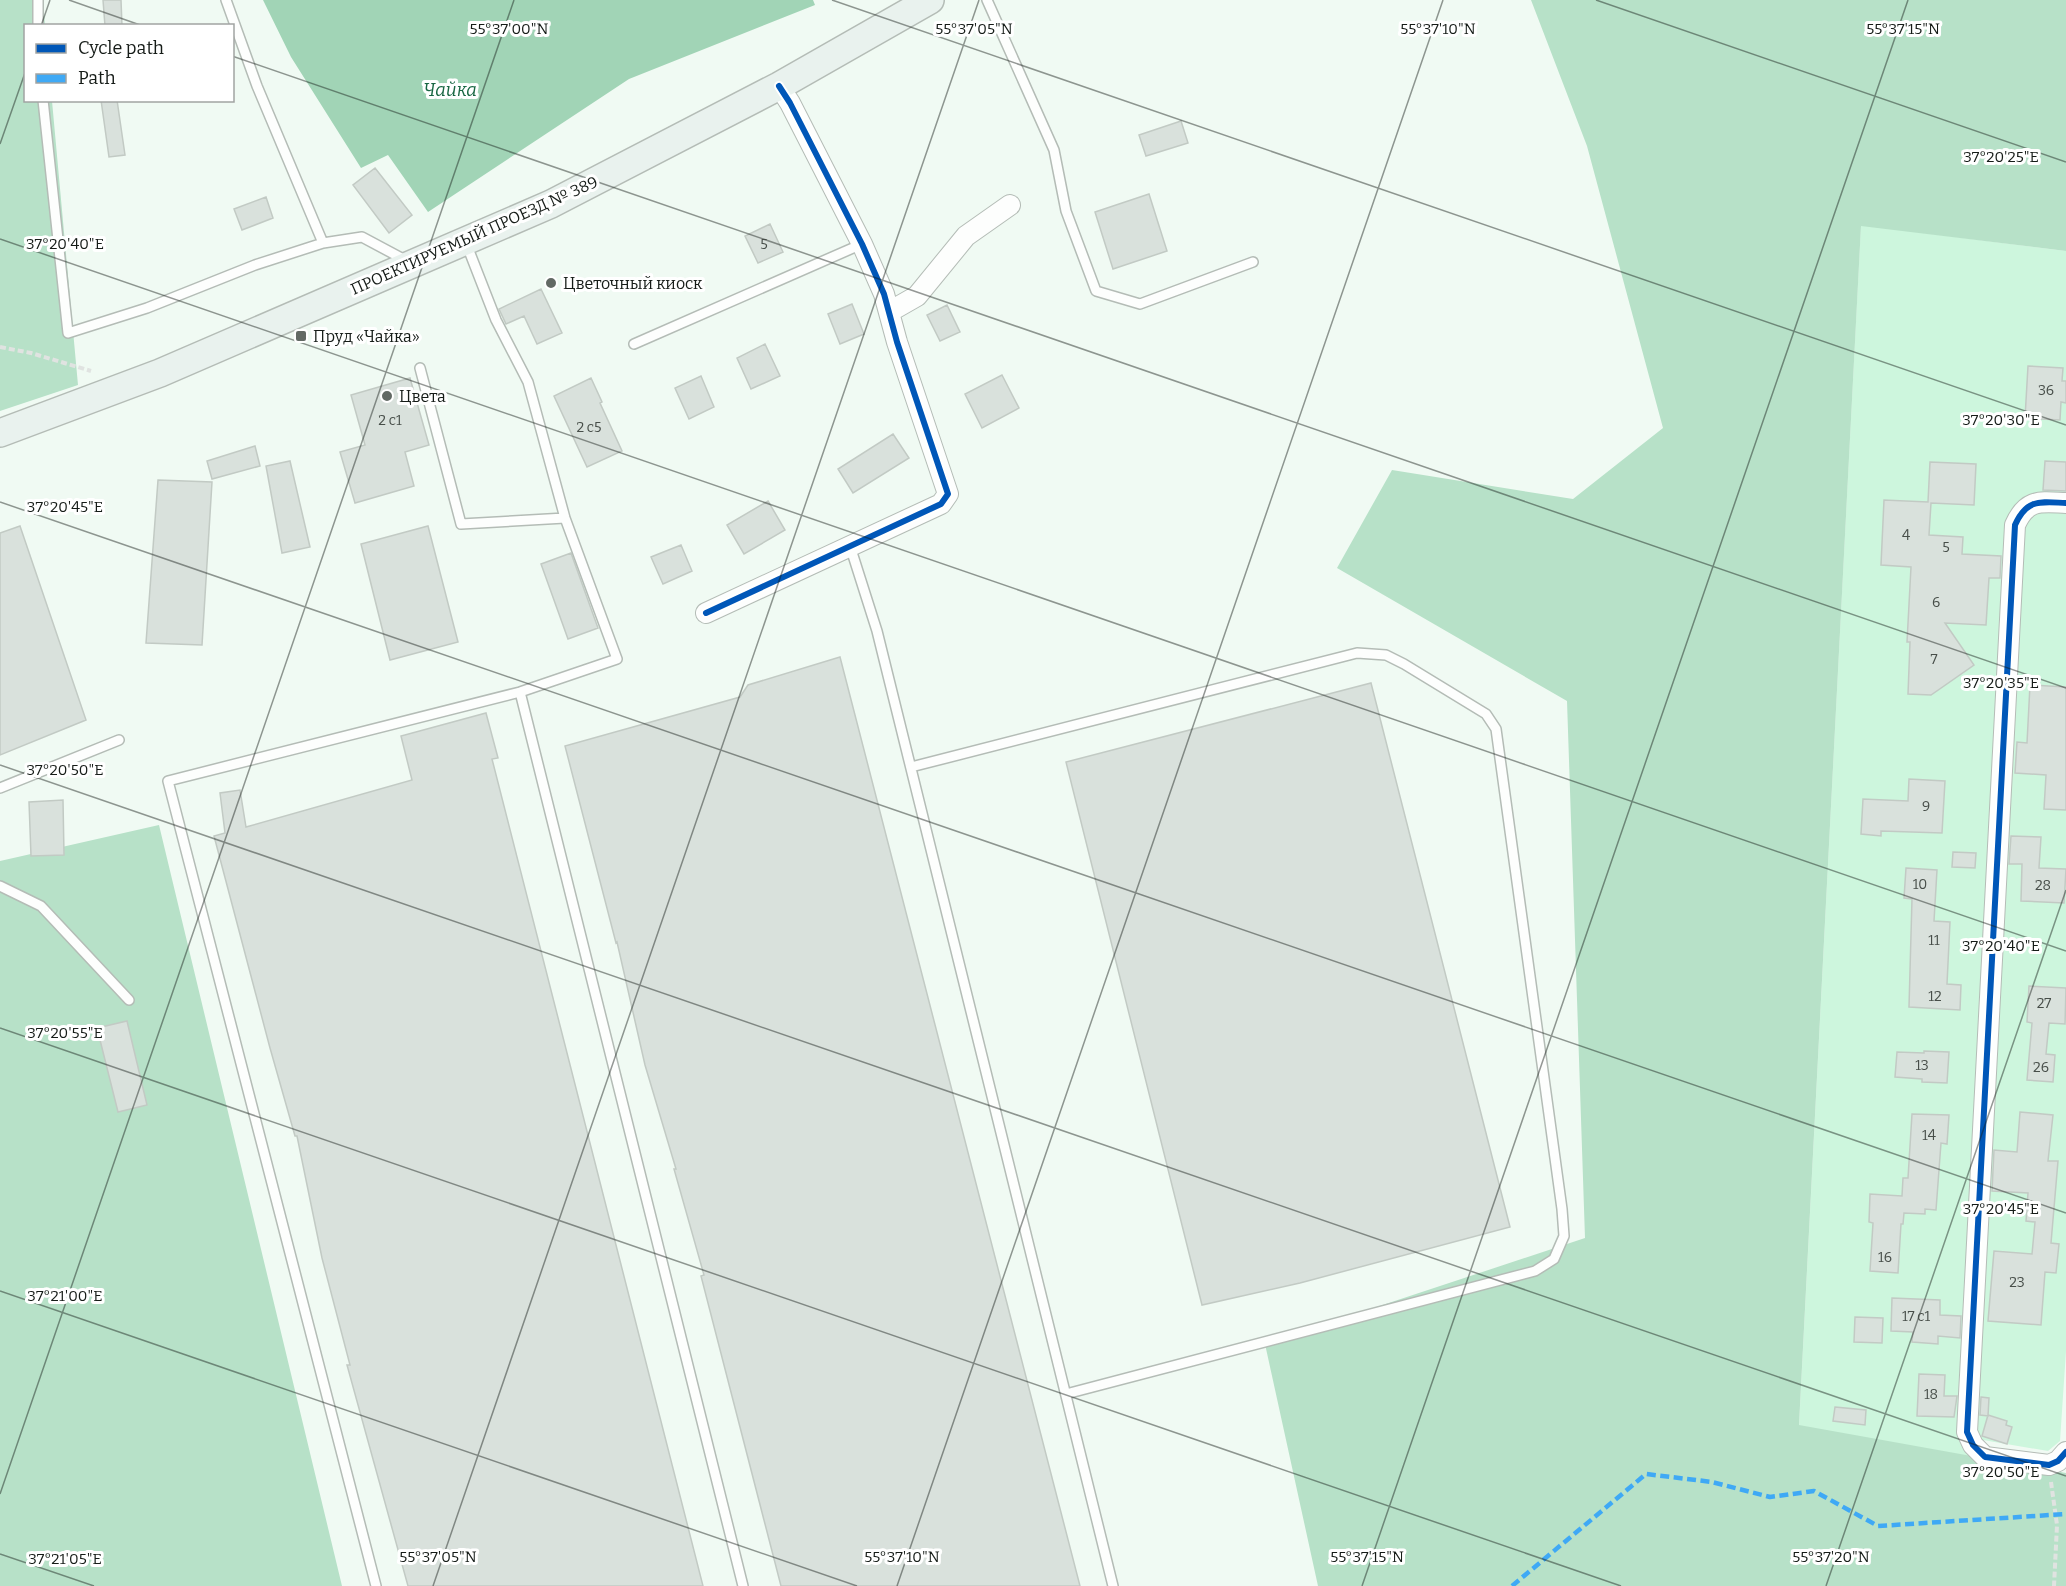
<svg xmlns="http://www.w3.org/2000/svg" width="2066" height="1586" font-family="Bitter,serif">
<rect width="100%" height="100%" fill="#f0faf3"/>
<path fill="#cdf6dd" d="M1861,225L2066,251V1351L2060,1441L2048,1451L1983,1440L1979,1458L1799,1426Z"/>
<path fill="#b7e1c8" d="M0,0H43L45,25L26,26V100L52,101L78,385L0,411Z
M1531,0H2066V251L1861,226L1799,1425L2066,1473V1586H1318L1265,1344L1585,1238L1567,701L1337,568L1392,470L1573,499L1663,428L1587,146Z
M159,825L342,1586H0V861Z"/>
<path fill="#a1d4b6" d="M263,0H813L815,5L629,79L428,212L388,155L361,168L291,57Z"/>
<path fill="#d9e1dc" stroke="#c2cac4" stroke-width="1.5" d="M103,0H121L122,26H105Z
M101,100H117L125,155L109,157Z
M1181,121L1188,143L1146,156L1139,135Z
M375,168L412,215L389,233L353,185Z
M1149,194L1167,251L1113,269L1095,212Z
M266,197L273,218L242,230L234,209Z
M770,224L783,252L758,263L745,236Z
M541,289L562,333L537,344L524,316L506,324L499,309Z
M852,304L864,334L840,344L828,314Z
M947,305L960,332L940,341L927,315Z
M765,344L780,376L751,389L737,358Z
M2028,366L2063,368L2062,381H2066V403L2061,402L2060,420L2025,418Z
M1002,375L1019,408L982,428L965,394Z
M701,376L714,407L689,419L675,388Z
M410,378L429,445L405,452L414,486L355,503L340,452L365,445L351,395Z
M591,378L602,402L600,403L622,451L587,467L554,396Z
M893,434L909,458L853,493L838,469Z
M255,446L260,466L212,479L207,461Z
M290,461L310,547L282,553L266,466Z
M2045,461L2066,462V491L2043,490Z
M1930,462L1976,464L1974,505L1931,503L1929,535L1963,537L1962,554L2001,556L2000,578H1989L1986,625L1945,623L1974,665L1931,695L1908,694L1910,642H1907L1911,567L1881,565L1884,500L1928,502Z
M158,480L212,482L202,645L146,643Z
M768,501L785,530L744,554L727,525Z
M20,526L86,720L0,755V533Z
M428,526L458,642L390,660L361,544Z
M681,545L692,571L663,584L651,557Z
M571,553L598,628L568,639L541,564Z
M840,657L1080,1586H781L701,1276L704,1275L674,1169H676L645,1065L617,942L616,943L565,746L740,697L748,685Z
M1371,683L1510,1227L1300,1283L1202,1305L1066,762Z
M2030,685L2066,687V810L2044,809L2046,775L2015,773L2017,742L2027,743Z
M486,713L498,758L492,759L703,1586H408L347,1365H350L322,1258L297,1136H295L270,1048L214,836L225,833L220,793L240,790L246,827L412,780L401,736Z
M1909,779L1945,781L1942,833L1881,831V836L1861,834L1863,799L1908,801Z
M63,800L64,855L31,856L29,802Z
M2011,836L2041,837L2039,868L2066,869L2064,903L2021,901L2022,864H2009Z
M1953,852L1976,853L1975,868L1952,867Z
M1906,868L1937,870L1934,921L1950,922L1947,984L1961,985L1960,1010L1909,1007L1912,899L1904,898Z
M2029,986L2066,988L2065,1024L2049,1023L2046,1054L2055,1055L2053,1082L2027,1080L2032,1023L2027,1022Z
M127,1021L147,1105L118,1112L97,1028Z
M1924,1051L1949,1052L1947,1083L1922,1082V1079L1895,1077L1897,1052L1924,1053Z
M2020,1112L2053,1115L2048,1161H2058L2051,1243L2059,1244L2056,1273L2045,1272L2041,1325L1988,1321L1994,1251L2032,1254L2035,1222L2026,1221L2028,1193L1992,1191L1994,1150L2017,1152Z
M1912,1114L1949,1115L1947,1144L1941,1143L1936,1210L1925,1209V1214L1904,1213L1903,1224H1901L1898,1273L1870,1271L1873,1223L1869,1222L1870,1194L1902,1196L1903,1178H1908Z
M1892,1298L1940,1300V1315L1961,1316L1960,1338L1938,1336V1344L1912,1342L1913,1332L1891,1331Z
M1855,1317L1883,1318L1882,1343L1854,1342Z
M1919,1374L1945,1375L1944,1396H1957L1954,1417L1917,1416Z
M1981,1397L1989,1398L1988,1416L1980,1415Z
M1835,1407L1866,1410L1865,1425L1833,1421Z
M1988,1415L2007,1421L2006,1425L2012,1427L2007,1444L1982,1436Z"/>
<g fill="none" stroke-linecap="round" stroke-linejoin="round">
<g stroke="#b4bcb6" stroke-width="12">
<path id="lane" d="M38,0V26
M226,0L257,86L323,243
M987,0L1054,150L1066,211L1096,291L1140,304L1253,262
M43,100L68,333L147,308L255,265L323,243L362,237L407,261
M634,344L862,244
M420,368L461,524L565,518
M850,546L877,631L1113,1586
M520,692L743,1586
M911,767L1357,653L1386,655L1404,664L1486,714L1496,729L1562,1209L1564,1236L1554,1259L1535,1271L1066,1394
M0,788L119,740
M0,886L41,906L129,1000
M376,1586L168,781L520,692L617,659L565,518L528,382L496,320L466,243"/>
</g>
<g stroke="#b4bcb6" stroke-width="22">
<path id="street" d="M889,312L917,296L966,236L1010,205
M2066,503C2041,502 2027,498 2015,525L1967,1432L1973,1445L1985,1457L2049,1465L2058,1461L2066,1452
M706,613L941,504L948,494L897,342L884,294L862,244L790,103L779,86"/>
</g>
<g stroke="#b4bcb6" stroke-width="30">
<path id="secondary" d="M0,433L160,373L551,204L779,86L930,0"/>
</g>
<path stroke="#e0e3e1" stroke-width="4" stroke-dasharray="6 3" stroke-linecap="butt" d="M0,347L31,353L91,371
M2051,1482L2057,1525L2054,1586"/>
<use href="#lane" stroke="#fdfefd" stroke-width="9"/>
<use href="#street" stroke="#fdfefd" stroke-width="20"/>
<use href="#secondary" stroke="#e9f2ee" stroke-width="27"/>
<path stroke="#3fa9f5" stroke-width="4.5" stroke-dasharray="9 4.5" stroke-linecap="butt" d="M1512,1586L1646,1474L1712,1482L1770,1497L1814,1491L1878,1526L2066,1514"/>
<g stroke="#fff" stroke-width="10">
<path id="cycleway" d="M2066,503C2041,502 2027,498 2015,525L1967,1432L1973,1445L1985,1457L2049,1465L2058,1461L2066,1452
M706,613L941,504L948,494L897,342L884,294L862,244L790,103L779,86"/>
</g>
<use href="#cycleway" stroke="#0057b8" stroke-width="6"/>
</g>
<path fill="none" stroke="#151b17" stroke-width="1.5" stroke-opacity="0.45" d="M69,0L143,26M832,0L2066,425M1596,0L2066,162M41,26L50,0M232,56L2066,688M0,144L26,70M0,239L2066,951M0,502L2066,1213M0,765L2066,1476M0,1028L1621,1586M0,1291L857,1586M0,1494L514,0M0,1554L94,1586M433,1586L979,0M897,1586L1443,0M1362,1586L1908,0M1826,1586L2066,890"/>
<g fill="#626964" stroke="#fff" stroke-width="2">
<circle cx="551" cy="283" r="6"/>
<rect x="295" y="330" width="12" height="12" rx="3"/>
<circle cx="387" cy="396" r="6"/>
</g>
<g text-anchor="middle" stroke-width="6" stroke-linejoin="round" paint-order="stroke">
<g font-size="14" fill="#474e49">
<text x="764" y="249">5</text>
<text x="2046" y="395">36</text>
<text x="390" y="425">2 с1</text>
<text x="589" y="432">2 с5</text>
<text x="1906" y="540">4</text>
<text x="1946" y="552">5</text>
<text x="1936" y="607">6</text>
<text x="1934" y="664">7</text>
<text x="1926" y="811">9</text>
<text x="1920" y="889">10</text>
<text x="2043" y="890">28</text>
<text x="1934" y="945">11</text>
<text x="1935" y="1001">12</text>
<text x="2044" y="1008">27</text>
<text x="1922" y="1070">13</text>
<text x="2041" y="1072">26</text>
<text x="1929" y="1140">14</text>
<text x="1885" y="1262">16</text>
<text x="2017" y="1287">23</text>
<text x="1916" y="1321">17 с1</text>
<text x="1931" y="1399">18</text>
</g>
<g font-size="16" fill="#151b17" stroke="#fff">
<text transform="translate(474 235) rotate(-24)" y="6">ПРОЕКТИРУЕМЫЙ ПРОЕЗД № 389</text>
</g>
<g font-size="16" fill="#151b17" stroke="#fff" text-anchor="start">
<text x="563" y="289">Цветочный киоск</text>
<text x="313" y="342">Пруд «Чайка»</text>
<text x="399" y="402">Цвета</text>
</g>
<g font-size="18" font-style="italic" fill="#186642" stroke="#fff">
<text x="450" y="96">Чайка</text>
</g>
</g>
<g font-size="15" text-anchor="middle" fill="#151b17" stroke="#fff" stroke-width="6" stroke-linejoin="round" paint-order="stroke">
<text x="509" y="34">55°37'00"N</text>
<text x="974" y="34">55°37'05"N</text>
<text x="1438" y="34">55°37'10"N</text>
<text x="1903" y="34">55°37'15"N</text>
<text x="2001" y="162">37°20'25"E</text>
<text x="65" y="249">37°20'40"E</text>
<text x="2001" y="425">37°20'30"E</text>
<text x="65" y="512">37°20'45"E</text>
<text x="2001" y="688">37°20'35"E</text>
<text x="65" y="775">37°20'50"E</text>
<text x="2001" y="951">37°20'40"E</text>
<text x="65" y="1038">37°20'55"E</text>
<text x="2001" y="1214">37°20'45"E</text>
<text x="65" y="1301">37°21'00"E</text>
<text x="2001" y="1477">37°20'50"E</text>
<text x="438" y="1562">55°37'05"N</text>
<text x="902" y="1562">55°37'10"N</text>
<text x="1367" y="1562">55°37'15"N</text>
<text x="1831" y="1562">55°37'20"N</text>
<text x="65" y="1564">37°21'05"E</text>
</g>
<rect x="24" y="24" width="210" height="78" fill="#ffffff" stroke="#a1a4a2" stroke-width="1.5"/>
<rect x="36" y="44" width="30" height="9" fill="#0057b8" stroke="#a1a4a2" stroke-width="1.5"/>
<text x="78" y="54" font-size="18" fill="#151b17">Cycle path</text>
<rect x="36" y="74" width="30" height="9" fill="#3fa9f5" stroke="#a1a4a2" stroke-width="1.5"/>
<text x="78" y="84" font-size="18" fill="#151b17">Path</text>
</svg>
